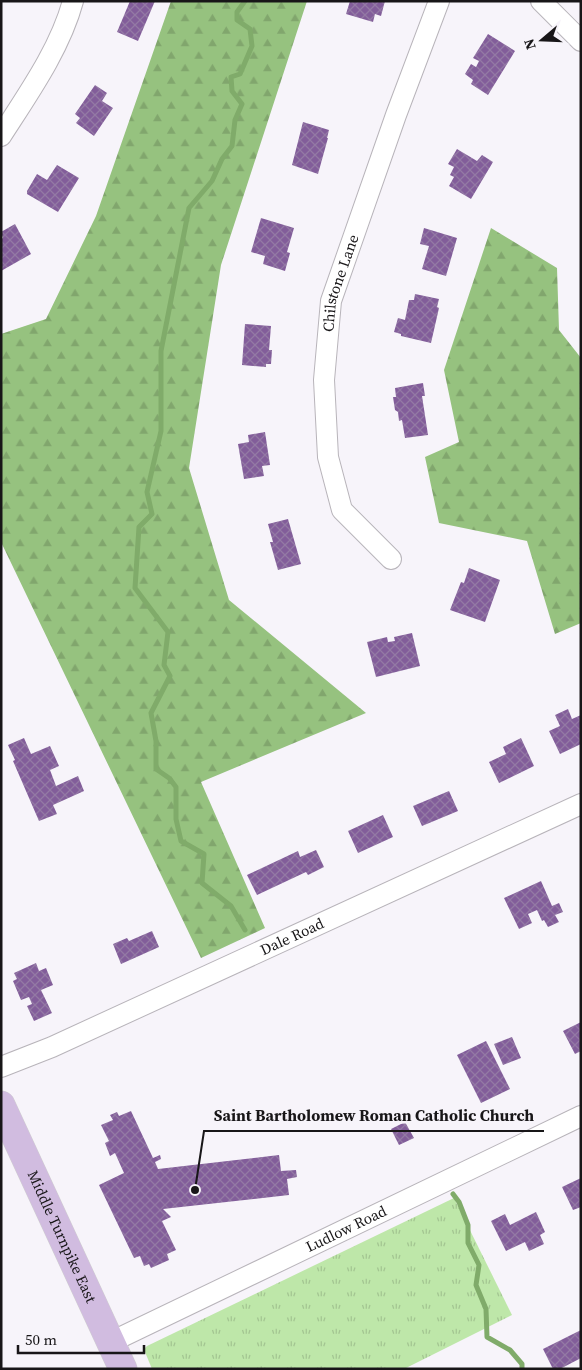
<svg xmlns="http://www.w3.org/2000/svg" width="582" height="1370" font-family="'Source Serif 4',serif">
<defs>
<pattern id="forest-firs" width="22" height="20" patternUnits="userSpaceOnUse" patternTransform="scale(1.25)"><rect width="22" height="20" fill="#96c27f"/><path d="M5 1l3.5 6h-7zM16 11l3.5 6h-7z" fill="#81a66d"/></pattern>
<pattern id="park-tufts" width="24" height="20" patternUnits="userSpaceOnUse" patternTransform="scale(1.25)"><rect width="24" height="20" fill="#bee7a9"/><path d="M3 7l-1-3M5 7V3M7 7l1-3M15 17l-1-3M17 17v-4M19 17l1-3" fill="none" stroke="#a3c591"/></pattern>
<pattern id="building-cross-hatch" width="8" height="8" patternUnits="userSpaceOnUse" patternTransform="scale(1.25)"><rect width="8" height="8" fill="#825d9a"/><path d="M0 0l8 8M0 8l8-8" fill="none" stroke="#9379a4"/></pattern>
</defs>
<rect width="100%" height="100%" fill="#f7f4fa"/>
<path fill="url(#forest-firs)" d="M171,1H307L221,265L189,468L229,600L366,713L201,782L265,928L201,958L1,542V334L46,319L96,216Z
M491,228L557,268L559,330L581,358V623L555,634L527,541L439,523L425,457L459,442L444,370Z"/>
<path fill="url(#park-tufts)" d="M454,1198L512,1315L404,1369H152L145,1352V1348L147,1346Z"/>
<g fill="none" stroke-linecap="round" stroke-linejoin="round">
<path stroke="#80ab6a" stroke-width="5" d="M245,1L237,12V20L250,29L252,46L240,74L231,77L232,91L242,104L235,120L232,146L222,159L212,181L189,208L161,351V431L147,492L152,514L139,527L135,588L168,632L164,665L170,676L151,713L156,741V769L169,778L176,787V819L181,841L204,854L202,883L231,906L245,930
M453,1194L459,1202L468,1225V1243L479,1265L476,1285L486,1309L487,1337L510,1350L522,1364V1369"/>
</g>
<path fill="url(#building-cross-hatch)" d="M130,1H155L138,41L117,32Z
M350,1H385L381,16L375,14L373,22L346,14Z
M488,34L515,51L488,95L471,84L473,80L465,74L471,64L476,67L479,61L473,58Z
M95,85L107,93L102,101L113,108L94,136L76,123L80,118L75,114Z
M303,122L329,130L327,138H328L318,174L292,165Z
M457,149L477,161L482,155L493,162L471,199L449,186L454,177L450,175L454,167L448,164Z
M57,165L79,178L58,212L27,194V191L37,174L47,180Z
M261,218L294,228L287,252L290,253L285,271L263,264L265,256L251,252Z
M15,224L31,254L1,271V239L3,238L1,232Z
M424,228L457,238L446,276L422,269L429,246L420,244Z
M415,294L439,299L437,307L439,308L431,343L401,336V334L394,332L398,318L405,320L409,300H414Z
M245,324L271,326L269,350H272L271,364H266V367L242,365Z
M423,383L425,396H422L428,435L405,438L402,420L399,421L398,412L395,410L393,397H396L395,388Z
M265,432L270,465L262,466L264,476L244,479L238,444L249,442L248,435Z
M288,519L301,564L278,570L270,542H273L268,524Z
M469,568L500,580L485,622L450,610L461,582L464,583Z
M412,633L420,666L376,677L367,642L387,637L388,642L395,641L394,637Z
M568,709L572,719L581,715V744L560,754L549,731L560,726L555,715Z
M24,738L31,754L50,746L59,766L50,770L56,786L78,776L84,791L53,805L57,814L39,821L13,761L15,760L8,745Z
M521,738L534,766L499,783L489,762L506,754L503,747Z
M449,791L458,811L422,826L413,806Z
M383,815L393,837L358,853L348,831Z
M316,850L324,867L308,875L306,872L257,895L247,875L298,851L300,857Z
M541,881L552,906L559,903L563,912L555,915L559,922L548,927L544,920L542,921L537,910L528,914L532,923L519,929L504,898Z
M152,931L159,947L121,964L113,944L127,938L129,941Z
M36,963L39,971L46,968L53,985L41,990L52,1013L34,1021L27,1006L32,1004L29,997L21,1000L13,981L17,979L14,973Z
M581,1022V1051L575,1054L563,1031Z
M512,1037L521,1058L503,1065L494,1044Z
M486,1041L510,1089L481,1103L457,1055Z
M131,1111L153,1158L160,1155L161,1159L155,1162L158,1169L279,1155L281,1171L296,1170L297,1177L287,1179L289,1195L163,1209L171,1217L162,1221L176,1250L167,1254L169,1260L151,1268L149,1264L144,1266L140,1256L134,1258L99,1185L124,1173L115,1153L110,1156L105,1143L109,1141L101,1125L113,1120L110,1115L117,1112L119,1116Z
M405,1122L414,1138L399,1145L391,1129Z
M581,1178V1207L573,1210L562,1187Z
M536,1212L545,1232L540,1235L544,1244L529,1251L525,1242L506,1251L491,1221L505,1214L510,1225Z
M581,1330V1358L560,1369H553L543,1349Z"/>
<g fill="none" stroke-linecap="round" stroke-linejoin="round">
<g stroke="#b8b4ba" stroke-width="22">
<g id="minor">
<path d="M541,1L581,41"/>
<path d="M1,136C28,94 60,49 73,1"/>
<path id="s1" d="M391,559L342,510L328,457L324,380L331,301L396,115L439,1"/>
<path id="s2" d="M1,1067L52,1047L581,804"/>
<path id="s3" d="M111,1342L581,1116"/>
</g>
</g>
<g stroke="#d1d0d1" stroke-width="29">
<g id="primary">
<path id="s4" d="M1,1105L123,1369"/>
</g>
</g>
<use href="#minor" stroke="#fff" stroke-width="20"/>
<use href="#primary" stroke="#d1bce0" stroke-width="28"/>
</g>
<g text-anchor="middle" stroke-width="5" stroke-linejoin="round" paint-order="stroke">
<g font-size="15" fill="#181618" stroke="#f7f4fa">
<text dy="5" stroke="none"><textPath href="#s1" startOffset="300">Chilstone Lane</textPath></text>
<text dy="5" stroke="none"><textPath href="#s2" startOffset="319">Dale Road</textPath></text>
<text dy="5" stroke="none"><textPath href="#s3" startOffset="261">Ludlow Road</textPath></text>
<text dy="5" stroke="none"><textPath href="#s4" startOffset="145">Middle Turnpike East</textPath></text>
</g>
</g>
<path fill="none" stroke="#181618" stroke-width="2" d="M195 1190L204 1131H544"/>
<circle fill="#181618" stroke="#f7f4fa" stroke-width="2" cx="195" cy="1190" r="5"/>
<g font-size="16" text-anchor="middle" font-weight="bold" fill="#181618" stroke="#f7f4fa" stroke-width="5" stroke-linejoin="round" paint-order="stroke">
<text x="374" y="1121">Saint Bartholomew Roman Catholic Church</text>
</g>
<rect width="582" height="1370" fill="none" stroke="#181618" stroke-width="5"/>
<g transform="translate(542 40) rotate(251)" stroke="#f7f4fa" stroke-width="4" paint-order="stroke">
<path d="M0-4L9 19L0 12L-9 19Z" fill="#181618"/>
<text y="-8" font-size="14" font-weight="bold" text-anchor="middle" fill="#181618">N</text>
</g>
<path d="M18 1345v8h126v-8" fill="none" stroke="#181618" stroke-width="2.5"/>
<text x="25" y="1345" font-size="15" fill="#181618" stroke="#f7f4fa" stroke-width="4" paint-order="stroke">50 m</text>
</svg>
